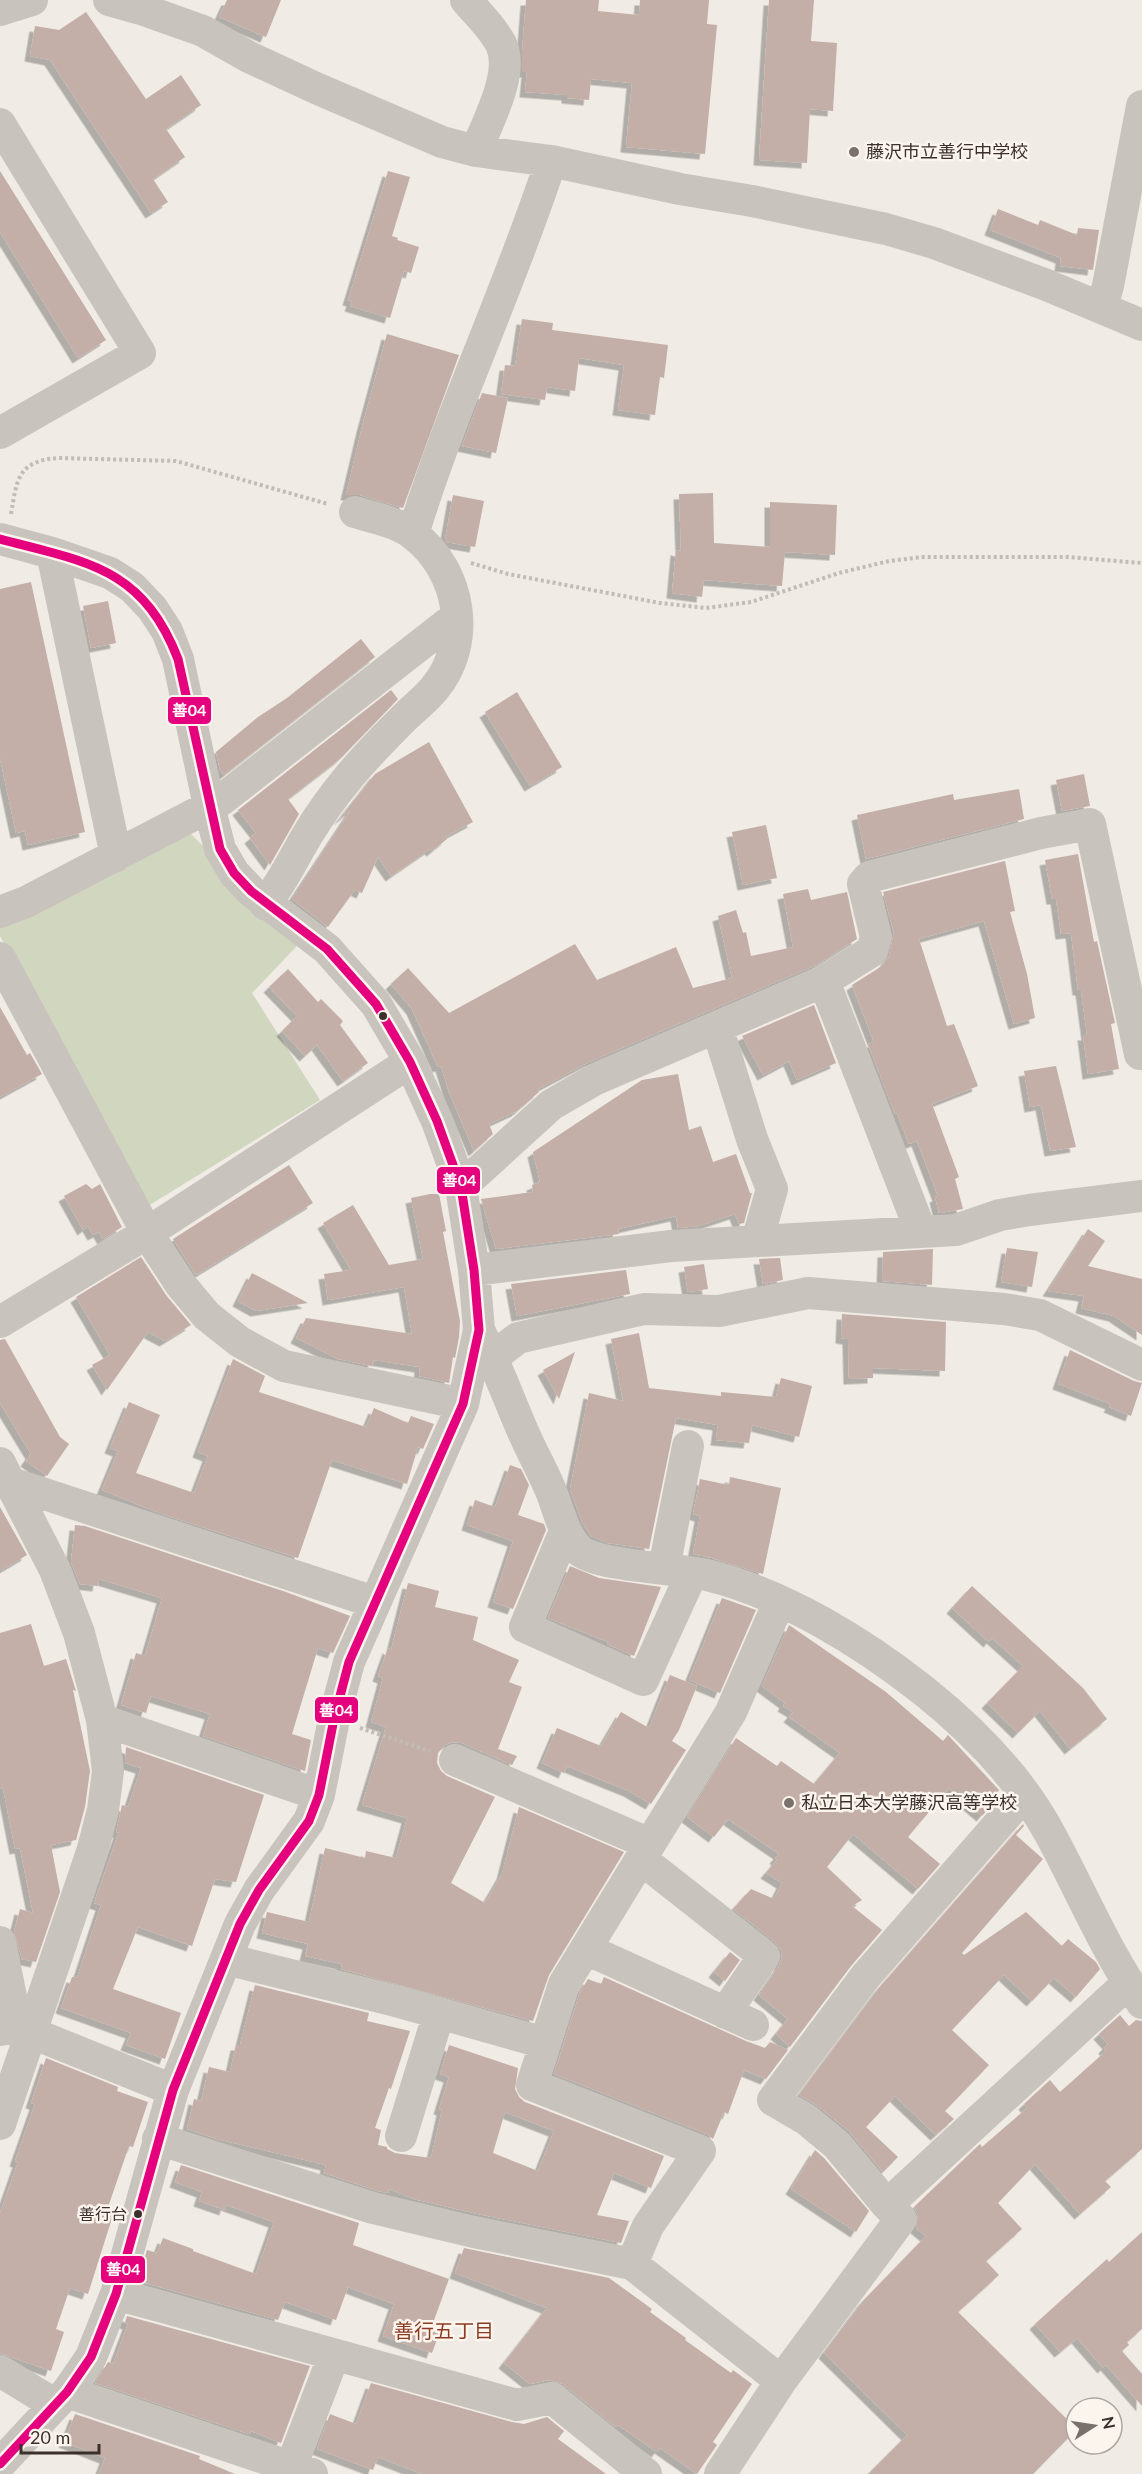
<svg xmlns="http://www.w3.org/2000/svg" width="1142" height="2474" font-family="Lato,'Noto Sans JP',sans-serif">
<defs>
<filter id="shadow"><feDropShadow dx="-5.5" dy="5.5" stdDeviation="0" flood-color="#0004"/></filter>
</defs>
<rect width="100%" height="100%" fill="#f0ebe5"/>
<path fill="#d1d6bf" d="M189,832L213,856L243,902L297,946L252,993L320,1100L148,1206L0,936V926Z"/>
<path fill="#c3afa7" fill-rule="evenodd" filter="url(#shadow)" d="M227,0H281L266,37L219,17Z
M526,0H599L598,11L639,15L640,0H709L707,24L717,25L705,154L626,147L632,83L591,79L589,100L567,98V95L525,92L527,72H522V52Z
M769,0H814L811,41L837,43L833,111L810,109L807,163L759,160Z
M86,12L146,99L181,75L201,105L166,129L185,157L153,179L168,202L151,213L50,60L30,56L35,26L59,30Z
M0,171L106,340L78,358L0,232Z
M388,171L410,177L392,236L398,238L397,240L419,247L411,273L404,271L390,318L350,306L352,301L348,300Z
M998,209L1038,225L1040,220L1077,235L1078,228L1099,230L1093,270L1060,266L1061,258L990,230Z
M522,319L553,323L552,330L668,345L664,378L660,377L655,415L618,410L624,365L579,358L575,391L547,387L545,400L501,394L505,365L515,366Z
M387,334L459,355L403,508L360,495H346L362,427Z
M482,393L508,398L496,453L462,446Z
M713,493L714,543L770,547V502L837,505L835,555L785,552L782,586L704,580L702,597L672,593L676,550L681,551L679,494Z
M453,495L484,501L475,547L446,542L445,540Z
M31,582L85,832L28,845L25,831L16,833L0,758V589Z
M108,601L116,643L91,648L83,606Z
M361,639L375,657L224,775L220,770L216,752L258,717L287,698Z
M391,690L398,699L341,758L288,799L299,814L270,865L250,838L256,833L238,810Z
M517,692L562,767L530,786L485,712Z
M429,742L473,822L445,837L447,839L432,851L430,849L391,876L378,857L362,893L355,890L328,927L292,899L351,810L339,820L375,774Z
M1084,774L1090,806L1062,811L1056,780Z
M1019,789L1024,819L866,859L857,815L953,794L954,800Z
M766,825L777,878L743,885L732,832Z
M1078,854L1094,942L1097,941L1115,1023L1111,1024L1119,1069L1088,1074L1083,1035H1087L1081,990H1078L1071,933L1061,934L1056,899H1052L1045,860Z
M1005,861L1015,911L1010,912L1027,974L1035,1018L1014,1024L984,921L919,939L947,1026L954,1024L978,1086L932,1104L959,1177L955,1179L963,1209L939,1213L935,1197L938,1196L917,1141L909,1144L897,1113L895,1114L868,1044L874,1042L852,985L882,966L889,956L894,933L883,892Z
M808,889L811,900L847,892L857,939L816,965L589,1062L538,1089L539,1092L517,1111L489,1124L493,1134L474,1151L449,1092L441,1066L438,1067L412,1009L391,984L408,968L449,1013L575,944L597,980L676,947L693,988L732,978L718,916L736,910L743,933L746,932L751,956L793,947L783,894Z
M288,969L318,1002L321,999L343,1021L340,1025L368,1063L343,1081L317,1045L305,1056L282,1031L297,1016L269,987Z
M814,1005L836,1063L797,1080L789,1061L763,1075L742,1036Z
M0,1007L27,1055L30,1053L42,1074L0,1097Z
M1056,1066L1076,1147L1050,1151L1041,1105L1030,1107L1024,1071Z
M678,1074L689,1130L701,1126L713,1162L736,1154L750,1193H752L744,1223L739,1224L735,1214L699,1226L678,1228L676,1216L618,1229L619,1234L496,1249L481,1199L533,1192L532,1185L540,1182L533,1152L642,1080Z
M289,1165L313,1203L196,1275L173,1239Z
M86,1184L92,1189L100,1184L122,1227L103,1239L99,1232L93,1235L88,1226L83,1230L64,1196Z
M430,1194H439L446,1231L443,1232L460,1321L459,1337L455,1358L453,1357L449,1383L419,1376L420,1367L374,1360L372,1366L338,1359L296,1338L306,1318L412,1334L404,1287L328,1300L324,1274L351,1270L323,1223L353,1205L389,1265L423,1259L411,1198Z
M1088,1229L1105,1241L1088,1266L1142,1279V1335L1114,1316L1081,1308L1084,1296L1048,1291Z
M1007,1248L1038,1252L1032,1287L1001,1282Z
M933,1249L932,1285L882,1281L883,1252Z
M141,1257L166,1295L191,1325L165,1341L148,1332L107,1390L92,1365L110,1355L76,1297Z
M780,1258L783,1280L763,1284L759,1259Z
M704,1264L708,1289L688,1292L684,1267Z
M626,1270L630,1294L517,1316L511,1284Z
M252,1273L308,1303L256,1311L238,1301Z
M842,1314L946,1322L945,1371L873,1368V1378L849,1379L848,1339L841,1338Z
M639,1333L649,1388L721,1396V1392L776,1397L781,1378L812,1386L799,1437L752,1425L749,1443L716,1440L718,1425L676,1418L649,1549L608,1543L591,1536L582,1522L570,1489L589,1393L623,1401L611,1339Z
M5,1339L60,1437L69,1444L47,1476L26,1461L31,1454L0,1403V1340Z
M1070,1350L1134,1381L1142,1383L1131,1416L1109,1407L1111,1404L1058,1384Z
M575,1352L559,1399L543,1370Z
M233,1359L265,1376L259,1392L366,1427L374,1408L408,1423L411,1416L434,1424L423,1449L418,1447L407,1484L332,1460L298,1558L159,1513L102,1490L118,1451L110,1448L129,1402L160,1415L136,1473L194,1493L208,1456L198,1452Z
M510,1465L521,1469L529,1485L518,1515L544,1524L546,1530L513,1609L493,1602L513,1541L467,1525L475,1500L495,1507Z
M730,1477L781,1488L763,1574L712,1558L693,1554L700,1516L693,1514L700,1479L729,1485Z
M0,1507L27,1555L0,1571Z
M75,1525L85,1526L286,1592L350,1616L333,1653L318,1648L292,1734L311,1740L305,1771L203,1736L210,1714L151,1696L146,1713L121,1705L136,1653L145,1656L162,1598L99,1579L98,1586L80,1584L71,1562Z
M570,1566L599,1578L661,1587L634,1656L607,1644L608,1642L548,1618Z
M408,1583L439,1591L435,1607L478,1617L473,1640L519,1660L509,1682L522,1687L498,1749L517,1756L512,1765L462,1743L452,1742L445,1745L438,1753L437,1763L441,1771L447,1776L495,1797L451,1883L485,1903L502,1874L519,1807L624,1852L549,1975L533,2021L341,1969L342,1964L305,1956L308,1944L262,1933L267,1912L309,1922L325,1848L365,1858L366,1851L396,1858L407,1818L362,1805L386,1727L371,1722L383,1678L378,1676L388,1648L391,1650Z
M972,1586L1083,1688L1107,1719L1070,1749L1040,1711L1018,1733L987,1703L1023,1666L992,1638L989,1642L952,1608Z
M722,1598L756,1610L720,1693L689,1680Z
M31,1624L44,1666L66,1659L76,1691L73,1690L90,1771L85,1807L76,1840L51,1845L60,1892L36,1962L22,1959L14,1932L20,1909L33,1913L20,1848L15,1849L3,1788L0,1789V1633Z
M789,1625L886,1692L943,1741L948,1735L999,1790L995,1795L998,1797L982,1816L949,1788L908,1837L940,1864L918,1889L853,1834L827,1867L862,1900L852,1906L882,1930L851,1966L790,2047L776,2034L788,2019L759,1995L779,1966L782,1958L781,1950L775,1942L733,1909L751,1889L774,1899L782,1883L766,1873L777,1860L775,1858L779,1854L728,1819L714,1837L687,1817L736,1738L777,1766L781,1761L814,1784L840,1753L789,1717L793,1712L783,1706L785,1703L762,1686Z
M670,1675L697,1686L679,1730L672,1741L686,1750L651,1804L629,1791L567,1766L564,1773L542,1763L557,1728L601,1746L621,1712L649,1728Z
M126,1747L264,1795L236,1882L215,1879L192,1946L138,1927L113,1989L181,2013L165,2059L126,2045L131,2033L61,2008L72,1977L77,1978L101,1905L94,1903L119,1832L116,1833L122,1805L128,1807L141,1768L125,1763Z
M1023,1824L1024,1826L1016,1835L1043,1859L962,1953L964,1955L1026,1912L1062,1946L1068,1939L1096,1962L1100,1969L1076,1997L1054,1978L1032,2001L1004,1975L952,2030L989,2065L945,2111L954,2119L936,2135L895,2096L866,2127L898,2157L883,2172L849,2131L818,2106L799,2095L879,1988Z
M730,1952L740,1960L725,1981L714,1972Z
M604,1977L746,2041L765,2048L770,2042L788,2050L766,2079L744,2070L728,2114L724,2112L713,2139L707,2134L554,2074L580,1992L588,1979L601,1984Z
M255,1985L369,2013L367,2021L410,2031L391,2089L389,2088L375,2128L381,2130L378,2145L387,2147V2149L395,2153L431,2158L442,2110L439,2109L449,2077L440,2074L449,2045L518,2068L515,2089L519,2097L525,2102L664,2156L651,2188L614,2173L597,2215L629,2221L621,2243L478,2214L414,2199L389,2189L388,2193L378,2191L324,2173L326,2165L217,2139L187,2129L194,2099L201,2101L209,2067L230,2072L236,2045H240ZM505,2112L554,2131L538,2171L493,2153Z
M1120,2015L1129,2026L1136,2020L1142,2021V2149L1105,2181L1111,2187L1080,2214L1035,2164L998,2203L1022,2229L986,2261L999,2275L958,2312L1076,2428V2430L1033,2474H868L907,2435L824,2353L863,2301L926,2236L916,2228L918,2214L914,2207L980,2144L982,2147L1027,2108L1024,2104L1050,2080L1060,2092L1106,2051L1104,2048L1108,2044L1099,2034Z
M46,2058L118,2087L117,2091L148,2102L133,2147L129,2146L107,2210L114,2212L88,2294L70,2288L56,2329L64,2332L51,2371L0,2353V2213L18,2162L15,2161L35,2104L31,2103Z
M815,2150L824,2158L869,2211L856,2232L791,2189Z
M181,2165L359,2223L353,2245L449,2279L433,2323L442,2326L432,2353L383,2336L394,2304L348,2287L336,2320L285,2302L278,2320L138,2281L147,2250L157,2253L163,2238L193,2249V2251L256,2274L274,2222L226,2205L225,2210L199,2201L202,2192L175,2182Z
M1142,2232V2329L1127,2342L1129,2345L1122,2351L1142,2374V2406L1106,2365L1103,2368L1077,2338L1060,2352L1035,2324L1107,2259L1109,2262Z
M464,2248L609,2278L652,2309L650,2312L686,2338L685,2340L731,2373L733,2370L752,2384L713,2442L717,2445L697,2474L660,2448L657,2452L618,2425L616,2427L563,2384L549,2380L530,2384L504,2363L547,2308L455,2273Z
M127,2316L310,2366L281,2443L251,2431L249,2434L95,2383L108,2362L113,2364L128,2324L125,2323Z
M371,2383L512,2422L524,2424L547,2417L564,2431L558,2439L606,2474H422L378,2457L373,2470L317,2449L330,2414L356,2424Z
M75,2414L200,2456L199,2459L235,2474H99L105,2458L64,2442Z"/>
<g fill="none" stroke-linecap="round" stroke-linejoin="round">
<path stroke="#c2bbb6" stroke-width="4" stroke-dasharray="3 3" stroke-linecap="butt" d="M11,514C17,480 17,461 58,458L176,461L328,504
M471,563L508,574L660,603L706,608L751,602L839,573L889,561L923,557H1068L1142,563
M360,1728L430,1751"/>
<path stroke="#c9c3be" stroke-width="32" d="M109,0L141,9L203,31L249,57L318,89L442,142L476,151L551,161L680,189L752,201L886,229L934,243L1044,284L1142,325
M466,0C478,14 493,28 501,44C515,73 487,123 476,151
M0,10L32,0
M0,124L140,353L0,433
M1102,306L1108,286L1142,106
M413,534C452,407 510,287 551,161
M0,539L52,553L110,573L132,587L152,608L167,631L178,659L209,806L220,849L234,873L251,891L327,949L376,1004L410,1062L437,1121L461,1187L474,1270L479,1330L463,1404L349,1662L334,1719L319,1795L309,1821L259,1890L240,1924L173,2090L116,2294L91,2357L67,2392L0,2464
M52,553L116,856
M265,904C283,882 294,857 308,834C320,814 334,795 348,778C365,757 385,737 404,718C414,708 425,700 434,689C473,643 461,571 414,535C398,522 374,518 355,512
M0,912L26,902L220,801L457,616
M0,958L147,1233L181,1285L207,1316L240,1342L284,1366L463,1404
M824,981L921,1232
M717,1027L752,1139L772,1189L757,1241
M461,1187L551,1105L596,1079L824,981L872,951L876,937L863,884L869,877L1041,833L1090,824L1140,1054H1142
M474,1270L671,1246L956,1230L1000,1215L1029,1210L1142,1196
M0,1322L147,1233L410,1062
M479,1330C495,1362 507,1394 521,1427C530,1449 542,1469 551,1491C559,1511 563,1534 579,1550C598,1567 679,1568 707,1575C784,1594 862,1642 924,1691C974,1731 1020,1778 1050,1834C1081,1891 1105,1950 1142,2003
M493,1357L518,1338L644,1309L719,1311L808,1293L1004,1309L1040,1315L1142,1365
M0,1463L55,1570L79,1633L102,1720L108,1771L103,1810L92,1852L0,2124
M11,1483L374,1602
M565,1531L525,1627L643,1680L692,1573
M664,1568L688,1446
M102,1720L319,1795
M455,1760L650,1844
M641,1859L764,1956L725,2013
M0,1942L17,2027
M586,1949L753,2025
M226,1959L396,2001L545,2043
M0,2030L17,2027L173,2090
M401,2136L439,2013
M158,2139L373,2208L474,2232L632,2264L781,2381
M887,2205L837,2145L807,2120L773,2100L865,1977L1025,1794
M632,2264L648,2226L700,2151L532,2085L564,1984L731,1712L779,1602
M116,2294L517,2405L552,2398L646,2474
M0,2371L54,2404
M67,2392L312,2474
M291,2467L334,2355
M720,2474L781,2381L901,2219L887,2205L1128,1983"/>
<g stroke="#fbf5ee" stroke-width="14">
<path id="bus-1" d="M0,539C87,562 142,567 178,659L220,849L234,873L251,891L327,949L376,1004L410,1062L437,1121L461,1187L474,1270L479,1330L463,1404L349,1662L334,1719L319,1795L309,1821L259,1890L240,1924L173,2090L116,2294L91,2357L67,2392L0,2464"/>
</g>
<use href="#bus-1" stroke="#e5007d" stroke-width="9"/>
</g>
<g fill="#7a716c" stroke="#fbf5ee" stroke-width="2">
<circle cx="854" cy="152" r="6"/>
<circle cx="789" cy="1803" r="6"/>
</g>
<g fill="#3b302b" stroke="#fbf5ee" stroke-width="2">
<circle cx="383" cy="1016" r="5"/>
<circle cx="138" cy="2214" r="5"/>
</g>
<g text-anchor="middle" stroke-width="5" stroke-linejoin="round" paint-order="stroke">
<g font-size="16" fill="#3b302b" stroke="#fbf5ee" text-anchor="end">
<text x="127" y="2220">善行台</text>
</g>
<g font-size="18" fill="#3b302b" stroke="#fbf5ee" text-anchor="start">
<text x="866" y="158">藤沢市立善行中学校</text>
<text x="801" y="1809">私立日本大学藤沢高等学校</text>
</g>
<g font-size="20" fill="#8c3b22" stroke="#fbf5ee">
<text x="444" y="2338">善行五丁目</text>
</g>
</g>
<g stroke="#fbf5ee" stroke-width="2">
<rect x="167" y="696" width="45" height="29" rx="6" fill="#e5007d"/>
<rect x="436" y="1166" width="45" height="29" rx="6" fill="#e5007d"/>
<rect x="314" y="1696" width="45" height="28" rx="6" fill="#e5007d"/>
<rect x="100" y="2255" width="46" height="29" rx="6" fill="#e5007d"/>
</g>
<g font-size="16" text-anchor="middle" font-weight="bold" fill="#fff">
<text x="189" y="716">善04</text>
<text x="459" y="1186">善04</text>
<text x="336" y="1716">善04</text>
<text x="123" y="2275">善04</text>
</g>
<g transform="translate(1094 2426) rotate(78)"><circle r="28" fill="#fbf5ee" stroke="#aea6a0" stroke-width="1.5"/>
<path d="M0-4.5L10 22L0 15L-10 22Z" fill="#7a716c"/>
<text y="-9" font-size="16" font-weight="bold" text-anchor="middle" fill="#3b302b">N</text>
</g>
<path d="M21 2444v9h78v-9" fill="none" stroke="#3b302b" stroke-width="3"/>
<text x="30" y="2444" font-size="18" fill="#3b302b" stroke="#fbf5ee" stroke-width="4.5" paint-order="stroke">20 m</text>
</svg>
